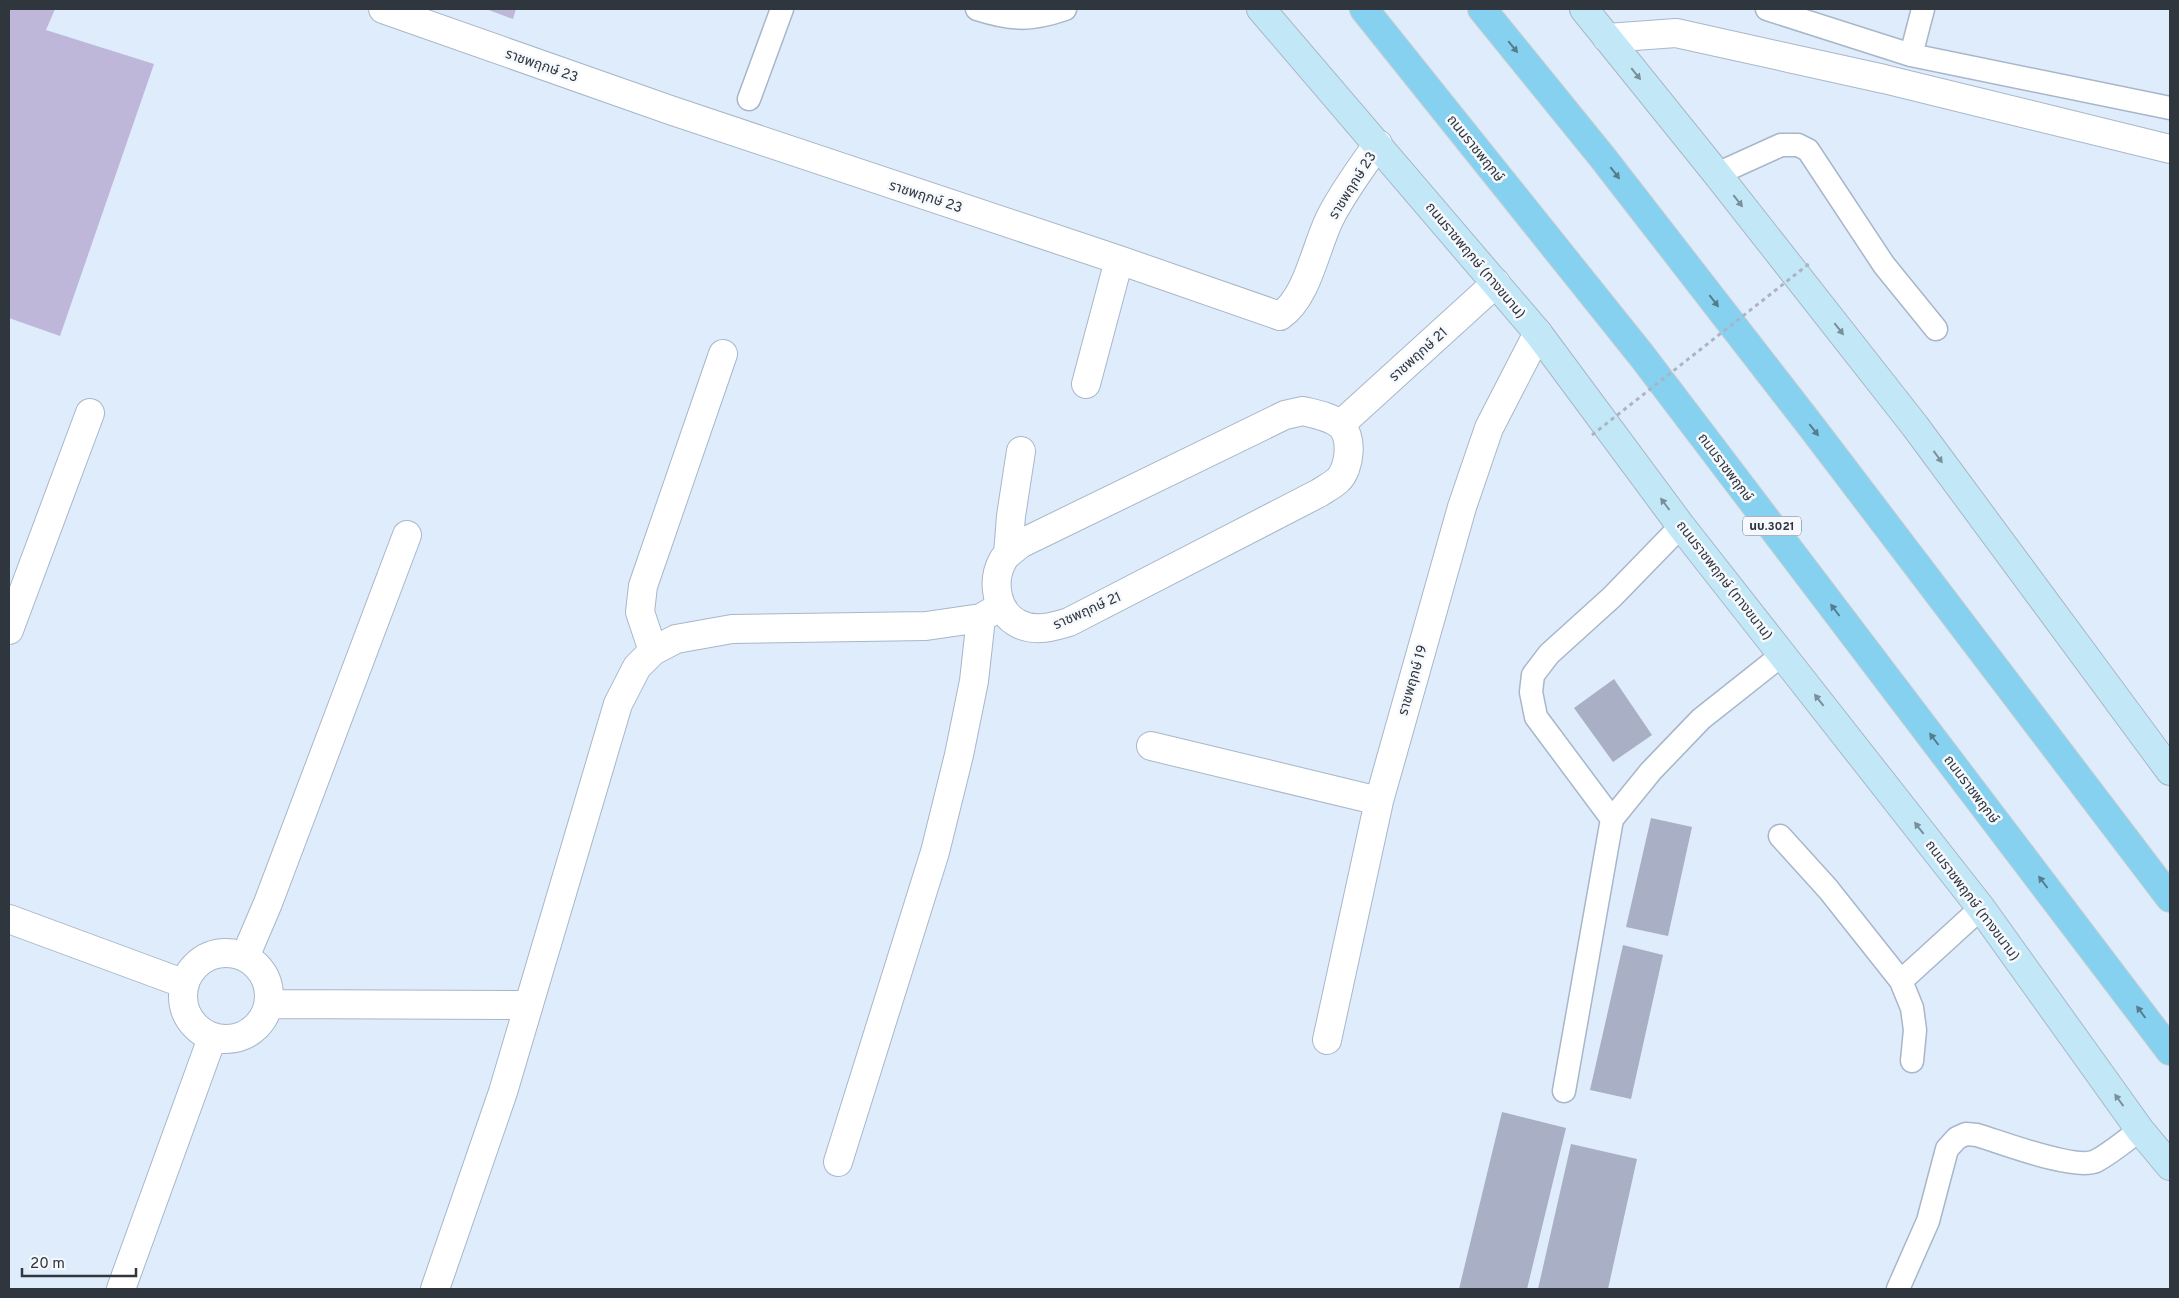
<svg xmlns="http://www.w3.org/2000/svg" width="2179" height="1298" font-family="Overpass,'Noto Sans Thai',sans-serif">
<rect width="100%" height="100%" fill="#dfecfc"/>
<path fill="#bfb7d9" d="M9,9H55L46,30L154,64L60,336L9,318Z
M486,9H516L513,19Z"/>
<path fill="#a9afc4" d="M1614,679L1652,735L1613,762L1574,708Z
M1651,818L1692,827L1668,936L1626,927Z
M1623,945L1663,955L1631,1099L1590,1090Z
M1502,1112L1566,1128L1527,1289H1459Z
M1571,1144L1637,1159L1608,1289H1538Z"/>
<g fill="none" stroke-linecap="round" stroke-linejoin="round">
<g stroke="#a7b7c9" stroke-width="25">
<path id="service" d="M977,9C1012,20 1030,21 1065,9
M1767,9L1911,55L2170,108
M1911,55L1923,9
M749,99L782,9
M1717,174L1781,145H1798L1808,150L1884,265L1936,329
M1612,819L1536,717L1531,692L1533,675L1549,654L1612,597L1681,526
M1780,836L1828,889L1901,981L1912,1008L1915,1030L1912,1061
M1901,981L1981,908
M1564,1091L1612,819L1651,771L1701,719L1783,654
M1898,1289L1928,1221L1947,1149L1957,1138L1966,1134L1977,1135C2001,1142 2075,1171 2096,1161C2111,1153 2126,1140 2140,1130"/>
</g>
<g stroke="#a7b7c9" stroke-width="30">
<path id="minor" d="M383,9L670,110L1119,260L1280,316C1308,297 1315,248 1330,218C1343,192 1361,168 1378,144
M1607,38L1676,33L1884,79L2170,149
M1086,384L1119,260
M1303,411C1315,414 1329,416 1339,424C1354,435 1350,469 1338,480C1333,485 1325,489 1319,493L1069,622C1053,627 1035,632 1019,624C996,613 991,581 1003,560C1007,553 1015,549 1020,544L1285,415Z
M1341,424L1496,283
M1008,554L1011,516L1021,451
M9,630L90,413
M653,651L640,612L643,586L723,354
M1151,746L1379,801
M9,919L185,984
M183 996a43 43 0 1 1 86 0a43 43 0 1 1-86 0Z
M245,957L268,903L407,535
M269,1004L528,1005
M1327,1040L1379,801L1462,507L1489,428L1538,333
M838,1162L935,852L959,755L974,681L981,618
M121,1289L212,1038
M435,1289L503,1092L618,704L637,667L653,651L676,639L732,629L926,626L981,618L1001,606"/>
</g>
<g stroke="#a7b7c9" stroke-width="30">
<path id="secondary" d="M1261,9L1538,333L1681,526L1981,908L2140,1130L2170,1166
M1584,9L1717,174L1915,426L2170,771"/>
</g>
<g stroke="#cdcfd0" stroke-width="30">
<path id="primary" d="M1364,9L1642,356L2170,1051
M1482,9L1603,158L1814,430L2170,898"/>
</g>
<use href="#service" stroke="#fff" stroke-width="22"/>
<use href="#minor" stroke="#fff" stroke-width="28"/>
<use href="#secondary" stroke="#c2e8f7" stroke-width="28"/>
<use href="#primary" stroke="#85d1ef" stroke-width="28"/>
<path stroke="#aab4c2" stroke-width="3" stroke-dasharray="4 4" stroke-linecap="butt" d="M1592,435L1810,263"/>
</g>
<defs><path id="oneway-solid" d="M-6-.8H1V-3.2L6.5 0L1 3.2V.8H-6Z" transform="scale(1.25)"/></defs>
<g fill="#567c8d">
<use href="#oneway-solid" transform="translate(1513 47) rotate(51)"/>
<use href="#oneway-solid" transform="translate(1615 173) rotate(52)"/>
<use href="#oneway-solid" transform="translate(1714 301) rotate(52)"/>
<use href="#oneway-solid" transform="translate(1814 430) rotate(52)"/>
<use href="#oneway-solid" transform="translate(1835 610) rotate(-127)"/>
<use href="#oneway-solid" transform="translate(1934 739) rotate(-127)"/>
<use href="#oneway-solid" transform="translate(2043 882) rotate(-127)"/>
<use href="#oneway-solid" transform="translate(2141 1012) rotate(-127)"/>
</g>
<g fill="#798f9a">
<use href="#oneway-solid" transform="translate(1636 74) rotate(51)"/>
<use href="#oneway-solid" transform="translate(1738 201) rotate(52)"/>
<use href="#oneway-solid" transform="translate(1839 329) rotate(52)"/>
<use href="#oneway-solid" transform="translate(1938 457) rotate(54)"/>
<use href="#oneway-solid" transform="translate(1665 504) rotate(-127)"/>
<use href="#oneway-solid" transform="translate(1819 700) rotate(-128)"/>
<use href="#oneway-solid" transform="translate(1919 828) rotate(-128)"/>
<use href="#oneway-solid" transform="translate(2119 1100) rotate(-126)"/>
</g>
<g text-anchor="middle" stroke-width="5" stroke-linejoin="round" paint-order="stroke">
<rect fill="#f5f8fc" stroke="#6b7076" stroke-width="1" x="1743" y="516.5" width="58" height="19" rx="4"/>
<g font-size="12" font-weight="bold" fill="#30363d">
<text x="1772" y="530">นบ.3021</text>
</g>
<g font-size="14" fill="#30363d" stroke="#f5f8fc">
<text transform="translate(542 65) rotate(19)" y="5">ราชพฤกษ์ 23</text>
<text transform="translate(1476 148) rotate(51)" y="5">ถนนราชพฤกษ์</text>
<text transform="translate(1352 185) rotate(-58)" y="5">ราชพฤกษ์ 23</text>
<text transform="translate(926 196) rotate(18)" y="5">ราชพฤกษ์ 23</text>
<text transform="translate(1476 260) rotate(50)" y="5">ถนนราชพฤกษ์ (ทางขนาน)</text>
<text transform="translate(1418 354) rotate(-42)" y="5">ราชพฤกษ์ 21</text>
<text transform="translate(1726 467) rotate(53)" y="5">ถนนราชพฤกษ์</text>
<text transform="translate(1725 580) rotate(52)" y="5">ถนนราชพฤกษ์ (ทางขนาน)</text>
<text transform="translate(1087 610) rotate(-24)" y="5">ราชพฤกษ์ 21</text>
<text transform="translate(1412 680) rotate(-74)" y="5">ราชพฤกษ์ 19</text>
<text transform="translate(1972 789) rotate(53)" y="5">ถนนราชพฤกษ์</text>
<text transform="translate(1973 900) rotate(53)" y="5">ถนนราชพฤกษ์ (ทางขนาน)</text>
</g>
</g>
<rect width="2179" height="1298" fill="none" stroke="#30363d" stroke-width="20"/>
<path d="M22 1268v8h114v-8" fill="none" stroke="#30363d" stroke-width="2.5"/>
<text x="30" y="1268" font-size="15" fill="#30363d" stroke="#f5f8fc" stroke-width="4" paint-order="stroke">20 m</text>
</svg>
